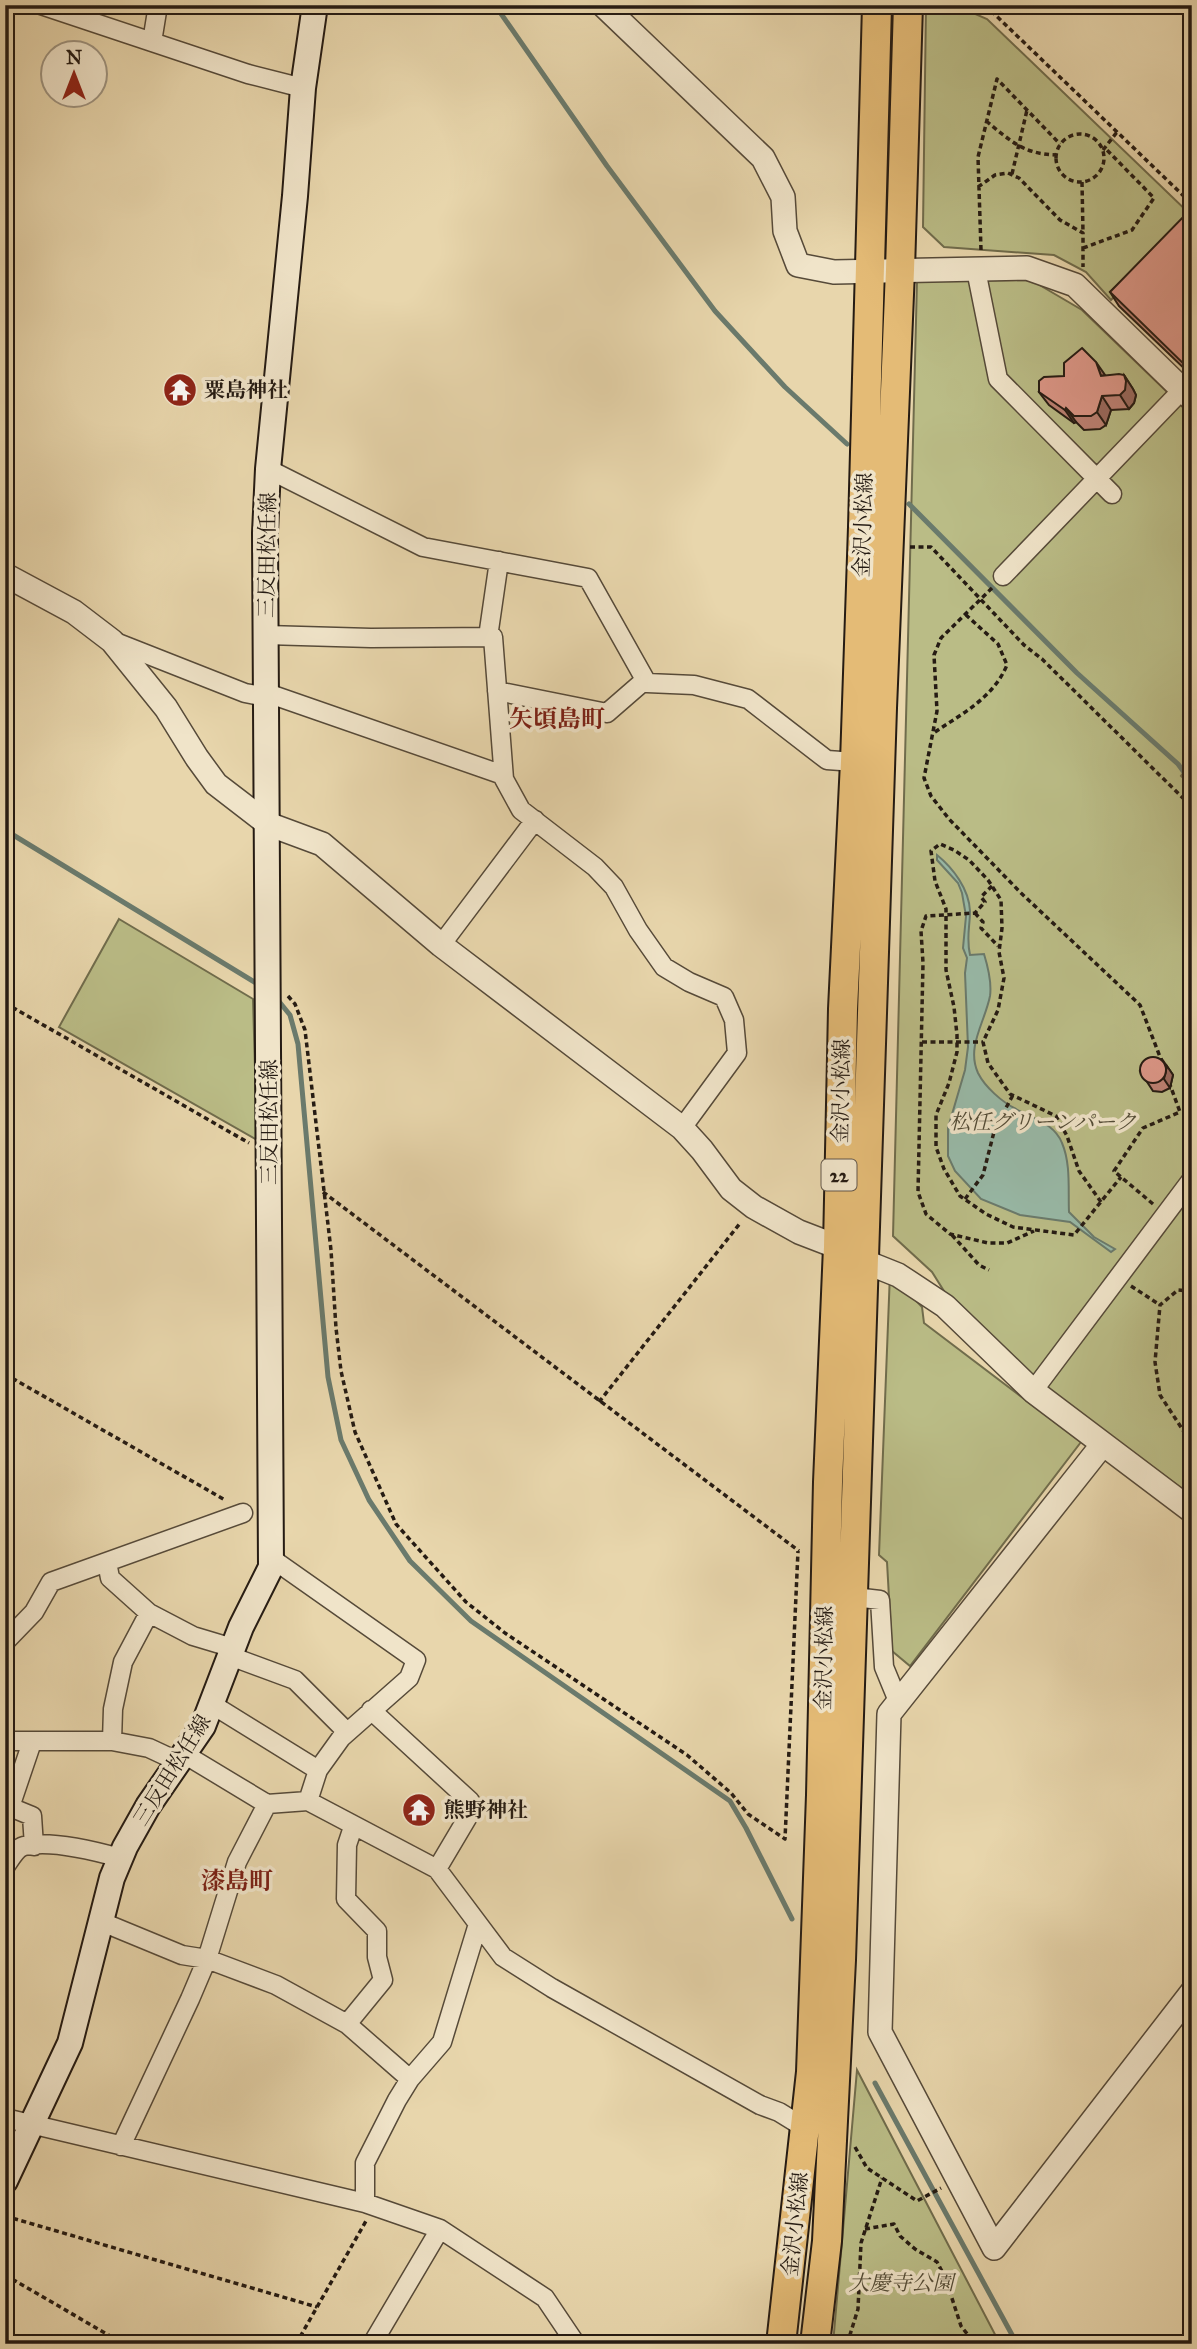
<svg xmlns="http://www.w3.org/2000/svg" width="1197" height="2349" font-family="'IM FELL Great Primer','Noto Serif JP',serif">
<rect width="100%" height="100%" fill="#e8d6ac"/>
<filter id="stains"><feTurbulence type="fractalNoise" baseFrequency=".00286" numOctaves="4"/><feColorMatrix values="0 0 0 0 .2 0 0 0 0 .09 0 0 0 0 .02 0 0 0 .5 -.17"/></filter>
<radialGradient id="worn" r=".72"><stop offset=".6" stop-color="#630" stop-opacity="0"/><stop offset="1" stop-color="#630" stop-opacity=".3"/></radialGradient>
<path fill="#babc86" stroke="#706c4c" stroke-width="2" d="M926,5L957,6L987,19L1192,216L1111,300L1086,272L1054,255L944,247L923,227Z
M1031,280L1082,310L1192,416V762L1181,776L1192,786V1496L1063,1400L959,1315L932,1272L893,1236L917,281Z
M119,919L253,999L257,1140L59,1027Z
M890,1273L922,1307L924,1323L1081,1442L910,1666L892,1651L887,1562L879,1555Z
M857,2070L1000,2344H833Z"/>
<path fill="#98b9a7" stroke="#6a7a6c" stroke-width="2" d="M937,855C953,868 969,889 970,911C970,927 966,937 970,955L984,954C988,967 992,982 990,996C985,1022 966,1047 978,1073C985,1087 1002,1102 1016,1109C1033,1119 1054,1123 1062,1143C1071,1164 1068,1190 1069,1212L1094,1237L1115,1249L1111,1252L1070,1222L1020,1215L981,1199L955,1171L948,1156V1128L965,1070L968,1047L965,973L967,958L963,948L966,916L962,893L958,883L937,860Z"/>
<g fill="none" stroke-linecap="round" stroke-linejoin="round">
<path stroke="#6a7a6c" stroke-width="5" d="M495,5L607,166L715,311L785,387L847,444
M909,504L1077,673L1178,764L1192,783
M5,830L261,986
M277,999L290,1015L298,1044L328,1377L341,1440L369,1500L410,1561L471,1621L730,1801L746,1828L792,1919
M875,2083L1017,2344"/>
<g stroke="#564a39" stroke-width="21">
<path id="minor" d="M41,5L248,74L303,88
M152,42L158,5
M976,270L998,379L1112,494
M268,469L423,547L588,578L647,683L694,685L748,699L827,760L855,762
M1003,576L1182,390
M266,635L371,638L493,637L504,779L521,810L595,867L614,887L638,930L664,967L689,982L724,997L734,1020L737,1053L682,1128
M488,637L499,561
M113,641L245,693L267,697
M497,691L607,713L645,680
M267,693L503,775
M441,945L535,820
M1033,1391L1192,1179
M271,1558L416,1660L409,1678L341,1738L318,1770L308,1801
M107,1562L110,1578L149,1613L193,1636L233,1648
M854,1597L880,1600L884,1667L898,1701
M5,1642L34,1612L51,1582L243,1513
M230,1656L295,1680L347,1732
M213,1705L318,1770
M371,1710L470,1801L472,1810L437,1869
M5,1741H112L149,1748L179,1762
M112,1741L113,1709L123,1662L149,1613
M32,1742L10,1807L32,1816L34,1846
M184,1754L267,1804L308,1801L437,1869L503,1957L552,1988L760,2105L779,2112L805,2128
M353,1827L347,1845L346,1899L377,1931V1957L383,1980L347,2024L410,2079L397,2100L365,2163V2203
M5,1867C10,1860 16,1848 24,1846C49,1840 95,1851 120,1858
M102,1922L182,1955L207,1959L276,1985L347,2024
M410,2079L442,2042L478,1924
M5,2118L365,2203L440,2229L545,2298L576,2344
M121,2146L190,1999L207,1959L237,1862L267,1804
M372,2344L440,2229"/>
</g>
<g stroke="#564a39" stroke-width="26">
<path id="tertiary" d="M603,5L763,158L783,197L785,231L798,265L834,272L1027,268L1075,285L1192,399
M5,575L74,612L112,641L166,708L197,758L216,784L268,824L322,844L441,945L682,1128L702,1150L731,1189L754,1207L799,1232L838,1247L863,1261L898,1275L945,1306L1033,1391L1192,1511
M1103,1444L889,1714L880,2032L994,2248L1192,1992"/>
</g>
<g stroke="#251b13" stroke-width="28">
<path id="secondary" d="M5,2181L70,2043L112,1878L125,1847L148,1806L203,1726L241,1627L271,1567L265,533L268,469L295,196L303,88L315,5"/>
</g>
<g stroke="#251b13" stroke-width="32">
<path id="primary" d="M781,2344L811,2072L821,1795L828,1482L838,1247L843,1009L855,762L863,527L877,5
M815,2344L827,2241L841,1960L882,708L900,270L908,5"/>
</g>
<path stroke="#251b13" stroke-width="3.5" stroke-dasharray="5 3.5" stroke-linecap="butt" d="M985,5L1192,204
M986,121C1011,141 1023,154 1056,155
M1056 158a24 24 0 1 1 48 0a24 24 0 1 1-48 0Z
M1103,150L1117,132
M1012,174L1027,110
M1082,182L1083,233
M978,187L995,175L1008,173L1019,178L1060,220L1083,233V267
M1083,248L1132,230L1154,198L1105,148
M981,250L978,157L997,79L1060,144
M910,547H931L1024,645L1042,659L1192,807
M992,588L941,638L934,655L937,711L924,778L931,796L949,819L1021,893L1140,1005L1162,1062
M935,732C963,713 993,698 1007,665L998,644L966,615
M992,886L981,897L985,902L975,913L926,916L921,931L923,963L918,1192L926,1214L950,1234L988,1243H1007L1034,1231
M975,913L983,922L981,928L998,946
M288,996L295,1004L305,1030L331,1250L336,1328L341,1371L355,1432L396,1524L466,1602L505,1633L687,1755L731,1793L748,1814L785,1839L798,1551
M5,1003L249,1143
M922,1042H983
M323,1192L799,1551
M965,1199L983,1175L995,1128L1013,1095
M1101,1202L1079,1171L1067,1136L1056,1116L1010,1094L988,1063L983,1042L998,1010L1004,978L999,952L1002,928L1001,900L988,880L969,860L954,850L940,844L931,851L935,881L946,909V970L954,1007L957,1035V1052L949,1083L936,1115V1147L944,1169L960,1196L986,1214L1013,1227L1074,1235L1121,1177
M1153,1204L1114,1171L1143,1128L1180,1112L1169,1082
M952,1235L979,1265L989,1270
M1131,1286L1160,1305
M1192,1291L1178,1290L1160,1305L1155,1362L1160,1395L1192,1444
M5,1374L225,1500
M599,1402L741,1222
M855,2147L867,2168L917,2201L941,2188
M5,2216L317,2307
M865,2229L894,2224L900,2236L915,2249L937,2262L945,2277L961,2326L975,2344
M5,2275L124,2344
M296,2344L366,2221
M849,2344V2338L858,2309L861,2243L882,2178"/>
<use href="#minor" stroke="#f0e4c9" stroke-width="18"/>
<use href="#tertiary" stroke="#f0e4c9" stroke-width="23"/>
<use href="#secondary" stroke="#f0e4c9" stroke-width="24"/>
<use href="#primary" stroke="#e4bb76" stroke-width="28"/>
</g>
<path fill="#be8275" stroke="#251b13" stroke-width="2" d="M1192,213V376L1119,306L1110,292Z
M1124,375L1133,389L1136,395L1134,403L1129,409L1111,410L1106,425L1100,429L1084,430L1076,422L1074,423L1049,405L1039,392L1105,376Z
M1162,1059L1173,1075L1170,1088L1162,1092L1153,1091L1140,1071Z"/>
<path fill="#9b6a5f" stroke="#251b13" stroke-width="2" d="M1096,362L1105,375L1101,376Z
M1124,375L1133,389L1136,395L1134,403L1129,409L1120,395Z
M1102,396L1111,410L1106,425L1097,412Z
M1066,408L1076,422L1074,423L1065,410Z
M1167,1066L1173,1075L1170,1088L1164,1079Z"/>
<path fill="#dd9788" stroke="#251b13" stroke-width="2" d="M1189,211L1192,213V372L1110,292Z
M1082,348L1096,362L1101,376L1119,374L1124,375L1126,381L1125,390L1120,395L1102,396L1097,412L1091,416H1074L1066,408L1065,410L1039,392V381L1044,377L1064,376V363Z
M1140 1070a13 13 0 1 1 26 0a13 13 0 1 1-26 0Z"/>
<defs>
<g id="temple-disc" transform="scale(1.75)"><circle r="9.5" fill="#8f2418" stroke="#f0e4c9"/><path d="M0-6L5-2H3V0L6.5 2.5H4V6H1.5V3h-3V6H-4V2.5H-6.5L-3 0V-2H-5Z" fill="#fff"/></g>
</defs>
<g fill-rule="evenodd">
<use href="#temple-disc" x="180" y="390"/>
<use href="#temple-disc" x="419" y="1810"/>
</g>
<g text-anchor="middle" stroke-width="7" stroke-linejoin="round" paint-order="stroke">
<rect fill="#f0e4c9" stroke="#62574a" stroke-width="2" x="821.5" y="1159.5" width="35" height="31" rx="5"/>
<g font-size="19" font-weight="bold" fill="#251b13">
<text x="839" y="1182">22</text>
</g>
<g font-size="21" font-weight="bold" fill="#251b13" stroke="#f0e4c9" text-anchor="start">
<text x="204" y="397">粟島神社</text>
<text x="444" y="1817">熊野神社</text>
</g>
<g font-size="21" fill="#251b13" stroke="#f0e4c9">
<text transform="translate(863 525) rotate(-88)" y="7">金沢小松線</text>
<text transform="translate(267 555) rotate(-89)" y="7">三反田松任線</text>
<text transform="translate(841 1091) rotate(-89)" y="7">金沢小松線</text>
<text transform="translate(269 1122) rotate(-90)" y="7">三反田松任線</text>
<text transform="translate(824 1658) rotate(-89)" y="7">金沢小松線</text>
<text transform="translate(172 1770) rotate(-58)" y="7">三反田松任線</text>
<text transform="translate(795 2224) rotate(-84)" y="7">金沢小松線</text>
</g>
<g font-size="21" font-style="italic" fill="#524b36" stroke="#f0e4c9">
<text x="1043" y="1129">松任グリーンパーク</text>
<text x="901" y="2290">大慶寺公園</text>
</g>
<g font-size="24" font-weight="bold" fill="#7a1f14" stroke="#f0e4c9">
<text x="557" y="727">矢頃島町</text>
<text x="237" y="1889">漆島町</text>
</g>
</g>
<rect width="1197" height="2349" fill="none" stroke="#e8d6ac" stroke-width="28"/>
<rect x="7" y="7" width="1183" height="2335" fill="none" stroke="#251b13" stroke-width="3.5"/>
<rect x="14" y="14" width="1169" height="2321" fill="none" stroke="#251b13" stroke-width="2"/>
<g transform="translate(74 74)"><circle r="33" fill="#f0e4c9" stroke="#9f9480" stroke-width="2"/>
<path d="M0-5L12 26L0 18L-12 26Z" fill="#8f2418"/>
<text y="-10" font-size="19" font-weight="bold" text-anchor="middle" fill="#251b13">N</text>
</g>
<rect width="100%" height="100%" filter="url(#stains)"/>
<rect width="100%" height="100%" fill="url(#worn)"/>
</svg>
